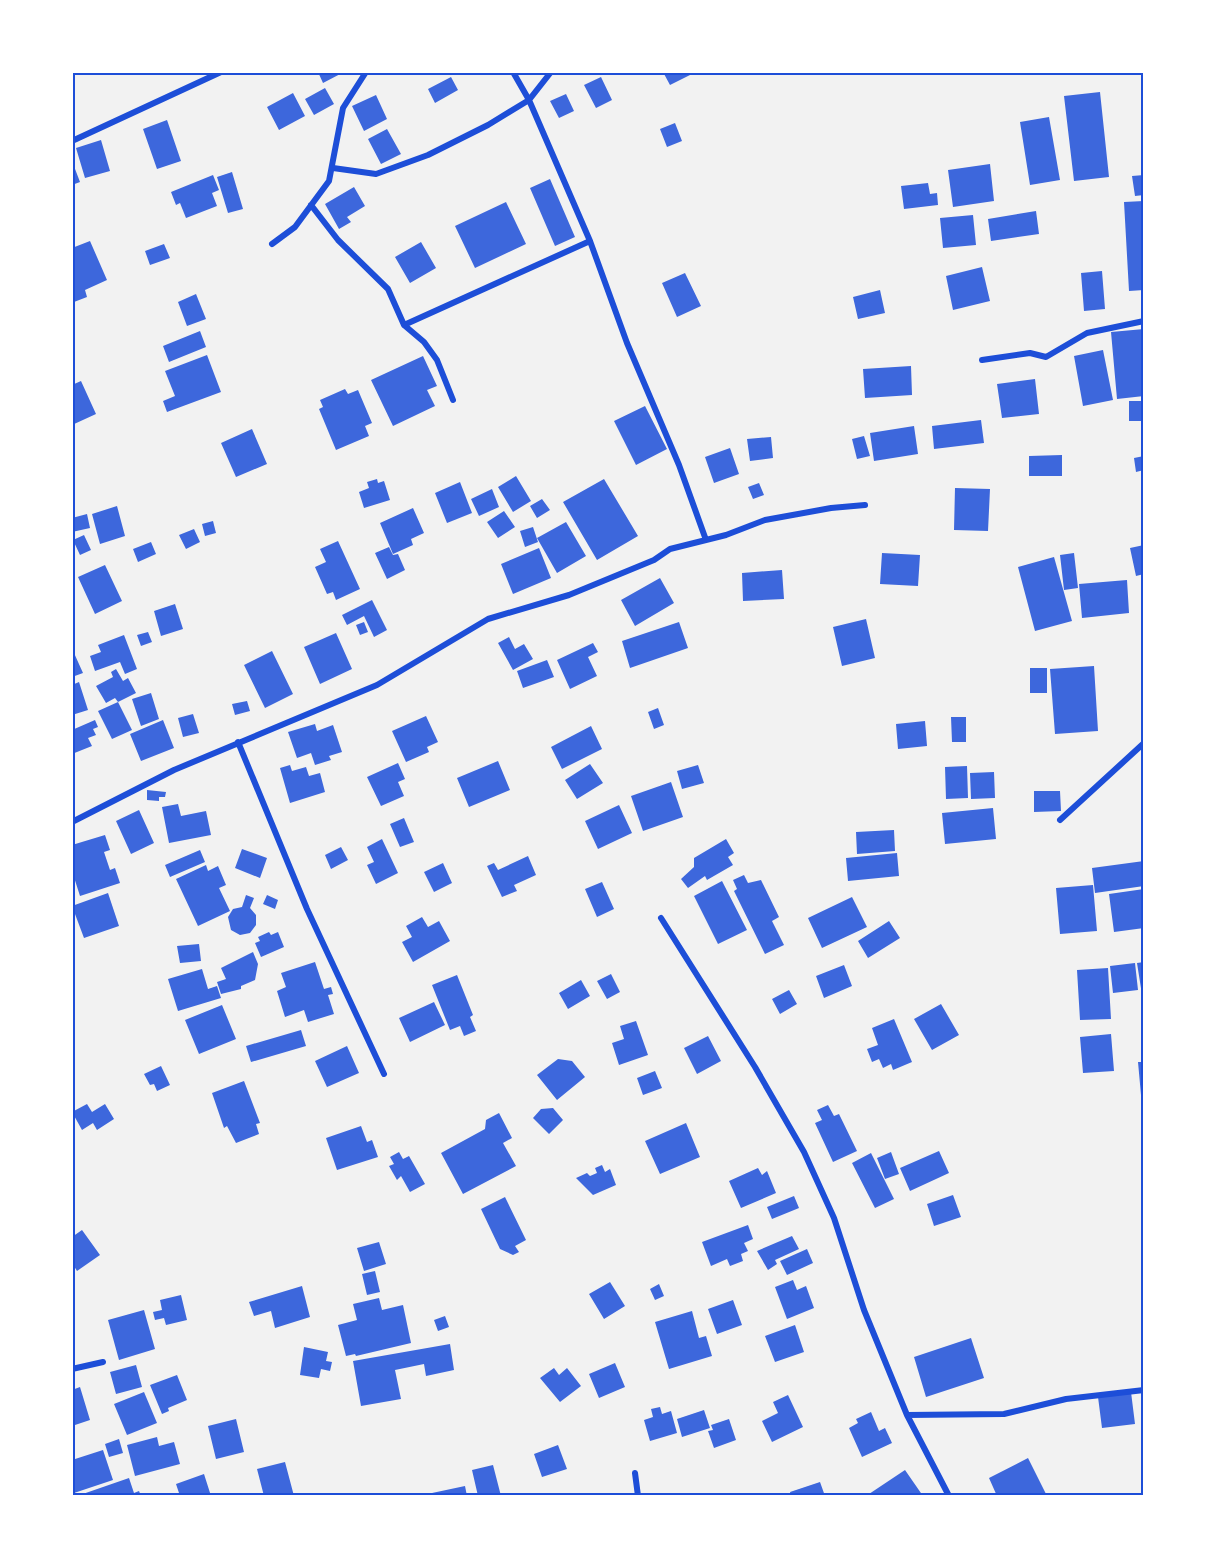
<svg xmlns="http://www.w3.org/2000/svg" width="1216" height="1568" font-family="'Nunito Sans',sans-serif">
<rect width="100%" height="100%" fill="#f2f2f2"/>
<path fill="#3d67dc" d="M318,72H344L323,83Z
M663,72H696L670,85Z
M451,77L458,90L435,103L428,89Z
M601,77L612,100L596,108L584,85Z
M325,88L334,104L314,115L305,99Z
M1100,92L1109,177L1074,181L1064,96Z
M293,93L305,116L279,130L267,107Z
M566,94L574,111L559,118L550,101Z
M376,95L387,119L364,131L352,106Z
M1049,117L1060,180L1030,185L1020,122Z
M167,120L181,161L157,169L143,129Z
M675,123L682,141L667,147L660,129Z
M387,129L401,154L381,164L368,139Z
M101,140L110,171L85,178L76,148Z
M72,161L80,182L72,185Z
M990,164L994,201L953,207L948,170Z
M232,172L243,209L228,213L217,177Z
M213,175L219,190L212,193L217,206L186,218L180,203L176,205L171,192Z
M1144,175V195L1135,196L1132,176Z
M550,179L575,237L555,246L530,188Z
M928,183L930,194L937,193L938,205L904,209L901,186Z
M354,187L365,206L347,217L351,222L339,229L325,204Z
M1144,201V290L1129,291L1124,202Z
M506,202L526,244L475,268L455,226Z
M1036,211L1039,234L991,241L988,219Z
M973,215L976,245L943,248L940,218Z
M90,241L107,280L85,290L87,297L74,302L72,297V248Z
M421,242L436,268L410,283L395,257Z
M164,244L170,258L150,265L145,251Z
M982,267L990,301L953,310L946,276Z
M1102,271L1105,309L1084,311L1081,273Z
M685,273L701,306L677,317L662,283Z
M880,290L885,313L858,319L853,297Z
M196,294L206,319L187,326L178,302Z
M1144,329V396L1117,399L1111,332Z
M200,331L206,347L169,362L163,346Z
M1103,350L1113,400L1083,406L1074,356Z
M207,355L221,392L167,412L163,401L175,396L165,371Z
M423,356L437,386L427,390L435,406L393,426L371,380Z
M911,366L912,395L865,398L863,369Z
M1035,379L1039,414L1002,418L997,384Z
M81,381L96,414L72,425V385Z
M345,389L348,394L358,390L372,423L365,426L369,436L336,450L319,409L323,407L320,400Z
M1129,401H1144V421H1129Z
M645,406L667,449L636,465L614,421Z
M981,420L984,443L934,449L932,426Z
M914,426L918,454L874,461L870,433Z
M252,429L267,464L236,477L221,443Z
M864,436L870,456L857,459L852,439Z
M771,437L773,458L750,461L747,439Z
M730,448L739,474L714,483L705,457Z
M1062,455V476H1029V456Z
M1144,456V470L1136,472L1134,458Z
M516,476L531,501L513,512L498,487Z
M377,479L378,483L384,481L390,500L364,508L359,492L369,488L367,482Z
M604,479L638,536L597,560L563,502Z
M460,482L472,513L447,523L435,493Z
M759,483L764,495L753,499L748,487Z
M955,488L990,489L988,531L954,530Z
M492,489L499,507L479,516L471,499Z
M542,499L550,510L537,518L530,506Z
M117,506L125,536L100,544L92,514Z
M413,508L424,533L411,539L413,545L393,554L380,523Z
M504,511L515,527L498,538L487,522Z
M87,514L90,528L72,532V518Z
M213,521L216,533L205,536L202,524Z
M566,522L586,556L557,573L537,538Z
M533,527L538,542L525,547L520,531Z
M194,529L200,542L186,549L179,535Z
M84,535L91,550L80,555L73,540Z
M338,541L360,589L336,600L333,592L327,594L315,567L326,562L320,549Z
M151,542L156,554L138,562L133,549Z
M1144,545V574L1136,576L1130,548Z
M389,547L393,555L398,554L405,570L387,579L375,553Z
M539,548L551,578L513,594L501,564Z
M882,553L920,555L918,586L880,584Z
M1074,553L1078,588L1064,590L1060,555Z
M1054,557L1072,621L1035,631L1018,567Z
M105,565L122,601L95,614L78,577Z
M782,570L784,599L743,601L742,573Z
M660,578L674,603L635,626L621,600Z
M1127,580L1129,613L1082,618L1079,584Z
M372,600L387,630L374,637L364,616L347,625L342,615Z
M175,604L183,629L161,636L154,611Z
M866,619L875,658L842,666L833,627Z
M364,622L368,632L360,635L356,625Z
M679,622L688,648L630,668L622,641Z
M148,632L152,642L141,646L137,635Z
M336,633L352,669L320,684L304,647Z
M124,635L137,669L125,674L120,662L95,671L90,656L101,652L98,645Z
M509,637L515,649L524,644L533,659L513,670L498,643Z
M593,643L598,652L588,657L597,676L570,689L557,660Z
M272,651L293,694L265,708L244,665Z
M74,653L83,673L72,677V654Z
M547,660L554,677L523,688L517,671Z
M1094,666L1098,731L1055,734L1050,669Z
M1030,668H1047V693H1030Z
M116,669L123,681L128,678L136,693L118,702L132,730L112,739L98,711L118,702L115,698L106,703L96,686L113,677L111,672Z
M79,682L88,710L72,715V685Z
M151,693L159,719L141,726L132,699Z
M247,701L250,711L235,715L232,704Z
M658,708L664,725L654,729L648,712Z
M193,714L199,733L183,737L178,718Z
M426,716L438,742L427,747L429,752L406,762L392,731Z
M951,717H966V742H952Z
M95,720L98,727L93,729L96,735L88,738L92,746L72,754V730Z
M163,720L174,748L141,761L130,734Z
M925,721L927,746L898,749L896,724Z
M315,724L317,731L333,725L342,752L329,756L331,760L315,765L311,753L297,758L288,732Z
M591,726L602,749L562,769L551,747Z
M498,761L510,790L469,807L457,778Z
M398,763L405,779L398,782L404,796L381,806L367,777Z
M590,764L603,783L577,799L565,780Z
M290,765L292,771L306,767L309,776L320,773L325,792L290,803L280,768Z
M698,765L704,783L682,789L677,771Z
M967,766L968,798L946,799L945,767Z
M994,772L995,798L971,799L970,773Z
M671,782L683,817L643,831L631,796Z
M147,790L166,792L165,797H159V801L147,800Z
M1034,791H1060L1061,811L1034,812Z
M178,804L181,816L206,811L211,835L169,843L162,807Z
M619,805L632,833L598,849L585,821Z
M993,808L996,839L945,844L942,813Z
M139,810L154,843L131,854L116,821Z
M404,818L414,842L400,847L390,824Z
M894,830L895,851L857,854L856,832Z
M105,835L110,850L104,852L110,870L115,868L120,883L80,896L72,871V845Z
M382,839L398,873L376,884L367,865L374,862L367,847Z
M726,839L734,853L728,857L733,865L707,880L705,876L688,888L681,879L694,867V858Z
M341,847L348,860L331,869L325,855Z
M242,849L267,858L260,878L235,868Z
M200,850L205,862L170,877L165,865Z
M897,853L899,876L848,881L846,858Z
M528,856L536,875L514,885L517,891L502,897L487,866L494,863L498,870Z
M1144,861V886L1095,893L1092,868Z
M443,863L452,883L434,892L424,872Z
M206,865L208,871L218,866L226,885L219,888L230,911L198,926L176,879Z
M744,875L748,883L761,880L779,917L772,921L784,945L765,954L734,891L737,889L733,880Z
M722,881L747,930L718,944L694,896Z
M602,882L614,909L597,917L585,889Z
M1093,885L1097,931L1060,934L1056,888Z
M1144,889V928L1114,932L1109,894Z
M108,893L119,926L84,938L72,906Z
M246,895L254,898L250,908L256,915V925L250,933L240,935L231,930L228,917L233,909L242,907Z
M267,895L278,900L275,909L263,904Z
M852,897L867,927L822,948L808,918Z
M422,917L428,927L439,921L450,941L413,962L402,942L412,937L406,926Z
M889,921L900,938L868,958L858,941Z
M269,932L271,935L278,932L284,947L261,957L255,943L260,941L258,937Z
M199,944L201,961L180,963L177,946Z
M253,952L258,964L255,980L241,986V989L221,994L217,982L226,979L221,968Z
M315,962L324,989L331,987L333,994L328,995L334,1014L308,1022L304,1010L285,1017L277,991L286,987L281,973Z
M1144,962V1001H1143L1137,963Z
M1135,963L1138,990L1113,993L1110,966Z
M844,965L852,986L824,998L816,976Z
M1108,968L1111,1019L1080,1020L1077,970Z
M202,969L208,989L217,986L221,998L178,1011L168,979Z
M611,974L620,992L607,999L597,981Z
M457,975L473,1015L470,1017L476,1031L464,1036L460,1026L450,1030L432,985Z
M581,980L590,996L568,1009L559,993Z
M789,990L797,1004L780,1014L772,999Z
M434,1002L445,1025L410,1042L399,1018Z
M941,1004L959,1035L932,1050L914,1019Z
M222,1005L236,1039L199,1054L185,1020Z
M894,1019L912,1062L893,1070L891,1064L883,1068L879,1059L872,1062L867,1049L878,1045L872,1028Z
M636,1021L648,1055L619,1065L612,1043L624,1039L620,1026Z
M301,1030L306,1046L251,1062L246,1046Z
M1111,1034L1114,1071L1083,1073L1080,1037Z
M708,1036L721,1061L697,1074L684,1048Z
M347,1046L359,1073L327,1087L315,1061Z
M558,1059L572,1061L585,1077L557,1100L537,1075Z
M1138,1062H1144V1095H1141Z
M161,1066L170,1085L157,1091L154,1084L150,1085L144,1074Z
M655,1071L662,1088L643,1095L637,1078Z
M244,1081L260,1123L256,1124L259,1134L236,1143L227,1126L224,1128L212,1093Z
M87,1104L92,1112L105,1104L114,1119L97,1130L93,1123L82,1130L72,1112Z
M828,1105L834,1116L839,1114L857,1151L833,1162L815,1123L822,1120L817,1110Z
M553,1108L563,1120L549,1134L533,1118L541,1109Z
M499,1113L512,1138L503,1143L516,1166L463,1194L441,1153L485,1129L486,1120Z
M686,1123L700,1157L660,1174L645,1141Z
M361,1126L367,1142L372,1140L378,1157L337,1170L326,1138Z
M939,1151L949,1173L910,1191L900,1168Z
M399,1152L403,1159L409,1156L425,1184L410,1192L401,1176L397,1180L389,1166L394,1164L390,1157Z
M891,1152L899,1174L885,1179L877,1158Z
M871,1153L894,1199L875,1208L852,1163Z
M602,1165L605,1172L610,1169L616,1185L593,1195L576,1178L587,1173L590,1176L597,1173L595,1168Z
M758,1168L762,1175L767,1171L776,1193L741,1208L729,1181Z
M953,1195L961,1217L934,1226L927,1204Z
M794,1196L799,1208L772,1219L767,1207Z
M505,1197L526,1240L515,1246L519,1252L513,1255L500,1249L481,1209Z
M748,1225L753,1239L744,1243L748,1251L741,1254L743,1261L730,1266L727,1259L711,1266L702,1242Z
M82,1230L100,1255L77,1271L72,1263V1237Z
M792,1236L799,1249L775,1260L777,1264L768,1270L757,1251Z
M379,1242L386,1264L364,1271L357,1248Z
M807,1249L813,1263L787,1275L780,1261Z
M375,1271L380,1292L367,1295L362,1274Z
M793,1280L797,1290L806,1286L814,1308L787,1319L775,1287Z
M610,1282L625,1306L604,1319L589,1294Z
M659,1284L664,1296L655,1300L650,1289Z
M302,1286L310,1317L275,1328L271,1311L254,1316L249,1302Z
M181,1295L187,1320L166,1325L164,1318L155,1320L153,1312L162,1310L160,1300Z
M379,1298L382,1310L403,1305L411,1343L356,1356L355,1354L346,1356L338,1325L357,1320L353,1304Z
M733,1300L742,1325L717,1334L708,1309Z
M144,1310L155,1349L119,1360L108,1320Z
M692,1311L699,1338L706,1336L712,1356L669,1369L655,1322Z
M445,1316L449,1327L438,1331L434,1320Z
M795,1325L804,1352L775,1362L765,1336Z
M971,1338L984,1378L926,1397L914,1357Z
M450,1344L454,1370L426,1376L424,1364L395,1370L401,1399L361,1406L353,1361Z
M304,1347L328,1352L326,1361L332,1362L330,1371L321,1369L319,1378L300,1375Z
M615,1363L625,1387L599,1398L589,1374Z
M136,1365L142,1387L116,1394L110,1372Z
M554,1368L559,1375L567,1368L581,1386L560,1402L540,1378Z
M177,1375L187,1400L168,1408L169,1411L162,1414L150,1385Z
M80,1387L90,1420L72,1426V1390Z
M144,1392L157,1423L127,1435L114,1404Z
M1131,1392L1135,1424L1102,1428L1098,1397Z
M788,1395L803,1427L772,1442L762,1421L778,1413L773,1402Z
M660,1407L662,1414L671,1411L677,1433L650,1441L644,1420L653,1417L651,1409Z
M704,1410L710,1428L682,1437L677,1419Z
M871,1412L879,1431L885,1428L892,1443L862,1457L849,1428L858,1423L856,1419Z
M236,1419L244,1452L216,1459L208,1426Z
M729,1419L736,1440L714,1448L708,1431L713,1430L711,1425Z
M157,1437L159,1446L174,1442L180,1464L135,1476L127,1445Z
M119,1439L123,1453L109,1457L105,1444Z
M558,1445L567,1469L542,1477L534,1454Z
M103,1450L113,1480L74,1493L72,1460Z
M1028,1458L1047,1496H997L989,1478Z
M285,1462L294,1496H264L257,1469Z
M493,1465L501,1496H478L472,1470Z
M905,1470L923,1496H866Z
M204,1474L211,1496H180L176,1484Z
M129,1478L134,1493L139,1491L141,1496H77Z
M820,1482L825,1496H791L790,1492Z
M465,1486L467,1496H432V1493Z"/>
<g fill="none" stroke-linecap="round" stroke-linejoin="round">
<path stroke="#1d4ed8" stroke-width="6" d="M513,72L529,100L590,241L627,343L679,465L706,540
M72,141L221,72
M333,168L376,174L428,155L488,125L529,100L551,72
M311,205L338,240L388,289L404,325L424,342L437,360L453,400
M272,244L295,227L329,181L343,108L366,72
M404,325L590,241
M982,360L1030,353L1046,357L1087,333L1144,321
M238,742L307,909L384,1074
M1060,820L1144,743
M72,822L174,770L377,685L488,619L569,595L654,560L670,549L726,535L765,520L831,508L865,505
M661,918L755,1067L804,1152L834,1218L864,1310L907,1415L949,1496
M72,1369L103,1362
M907,1415L1004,1414L1066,1399L1144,1390
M635,1473L638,1496"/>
</g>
<rect width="1216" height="1568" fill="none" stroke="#ffffff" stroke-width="147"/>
<rect x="74" y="74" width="1068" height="1420" fill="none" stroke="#1d4ed8" stroke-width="2"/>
</svg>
